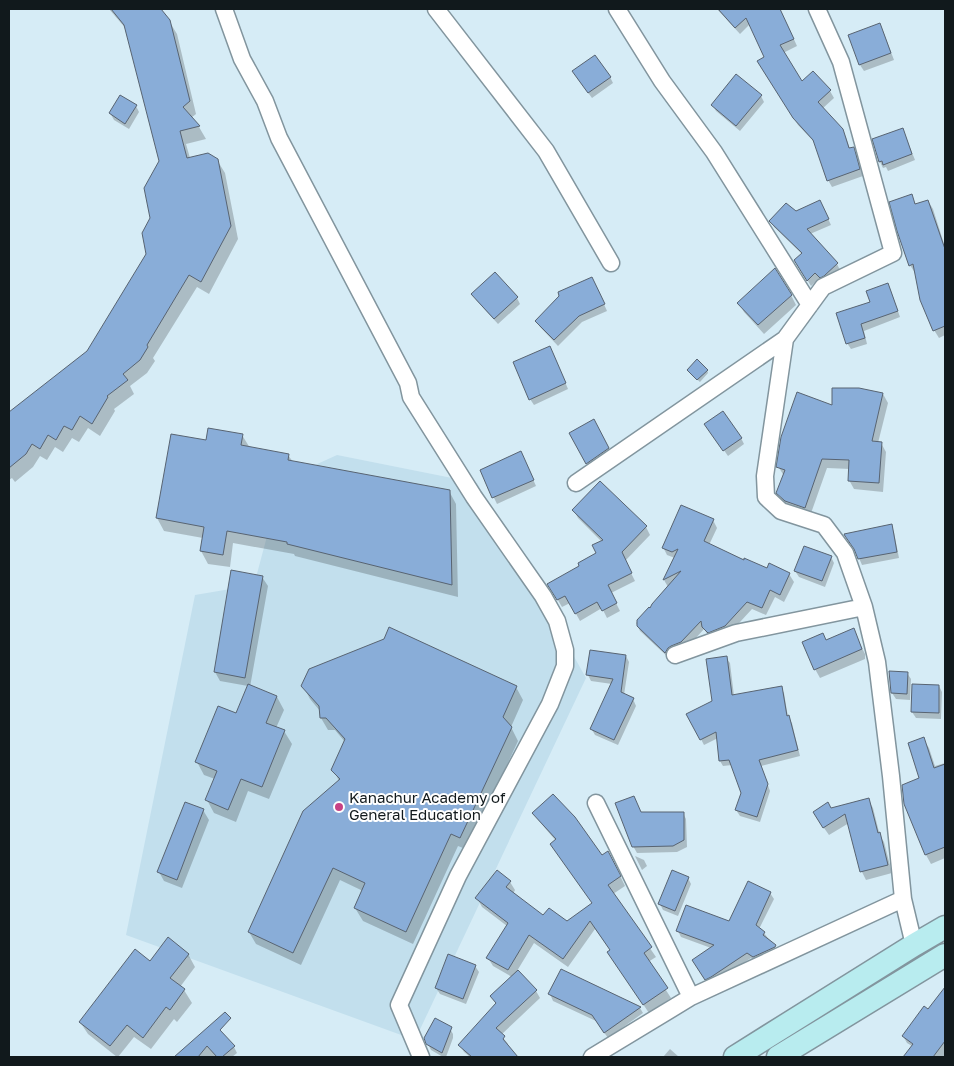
<svg xmlns="http://www.w3.org/2000/svg" width="954" height="1066" font-family="'Golos Text',sans-serif">
<rect width="100%" height="100%" fill="#d6ecf6"/>
<path fill="#c2dfed" d="M337,455L477,483L586,678L415,1040L126,935L195,595L254,585L282,480Z"/>
<path fill="#0003" d="M109,9H161L162,13L169,21L177,34L196,114L191,118L199,127L206,139L186,144L190,158L217,160L225,173L238,239L209,294L197,287L153,358L155,361L147,373L130,386L134,394L114,409L115,411L100,436L88,428L79,442L72,438L63,452L55,447L47,460L40,456L33,467L15,482L12,478L9,480V414L88,352L148,254L160,162L127,30Z
M717,9H780L797,46L783,53L802,83L830,91L834,98L822,109L842,130L846,137L850,149L853,148L857,155L863,176L832,187L828,180L816,144L798,125L759,62L765,57L750,24L740,34Z
M883,31L894,60L864,71L860,65L849,36Z
M610,77L613,83L592,98L577,78Z
M761,96L764,102L740,131L716,111L713,105Z
M136,106L139,112L129,129L114,120L110,113Z
M905,135L915,160L888,171L886,167L883,168L880,162L874,140Z
M911,196L916,205L928,201L933,209L945,247V335L939,338L934,330L915,273L910,265Z
M823,208L831,225L810,234L837,264L840,270L827,282L824,283L820,278L811,286L795,260L802,254L774,227L771,221L795,213Z
M595,284L607,311L582,322L558,346L540,327L536,321Z
M887,285L891,291L900,317L864,331L867,344L851,349L847,343L871,303Z
M473,294L517,298L520,304L498,324L476,300Z
M791,295L796,305L764,334L744,312L739,303Z
M553,353L568,389L534,405L530,399Z
M707,370L708,373L700,382L690,373Z
M883,394L888,403L878,443H881L886,452L883,492L854,489L849,480L850,469L827,468L810,516L791,510L783,502L778,493L784,476L778,466L833,407Z
M594,421L612,454L590,469L571,433Z
M710,430L741,438L744,444L728,456Z
M172,435L207,442L242,435L250,448L288,455L293,462L449,491L456,504L458,597L295,556L294,554L233,543L230,567L208,564L201,551L203,538L164,531L157,518Z
M524,459L536,486L497,504L481,471Z
M600,483L646,527L650,535L625,561L635,581L611,593L620,611L607,618L602,608L580,621L570,603L562,607L549,585L581,566L598,554L602,542L578,518L574,511Z
M713,520L717,528L709,545L767,570L789,574L794,582L784,602L775,597L766,615L752,609L729,634L708,635L704,629L685,650L670,659L640,631L636,623L649,609L650,610L668,587L664,580L675,558L667,555L663,547Z
M891,526L894,532L899,558L862,565L856,551Z
M831,557L834,563L825,587L799,577L795,571Z
M262,577L268,586L250,687L277,697L284,710L276,728L284,731L292,744L269,799L248,791L236,822L214,813L207,800L215,779L204,775L197,762L237,715L248,686L220,681L215,672Z
M853,630L865,654V659L820,678L815,669Z
M626,656L629,662L624,695L633,699L636,706L618,745L595,735L591,728L612,684L591,681L588,675Z
M726,658L730,663L734,696L781,688L784,693L788,717L792,723L800,756L761,766L770,791L760,822L740,816L736,810L742,793L732,765L723,766L720,761L718,738L704,745L688,714L713,701Z
M907,673L911,679L910,700L896,699L892,693Z
M303,686L516,687L523,700L511,727L518,741L468,850L458,846L413,944L363,921L355,908L363,891L340,880L301,965L256,944L249,932L339,781L333,769L345,742L335,730H328L321,718L320,711L310,699Z
M939,686L942,692L941,719L916,718L912,712Z
M923,739L929,748L935,766L945,763V858L931,864L926,855L905,804L921,778Z
M868,799L873,808L880,836L884,842L892,873L866,880L862,872L849,823L829,835L819,821L831,809Z
M203,810L209,820L182,888L164,881L159,872Z
M534,813L601,857L613,861L625,886L613,894L656,957L648,962L671,998L649,1013L614,961L611,951L595,929L568,967L534,943L517,971L536,991L540,998L501,1035L508,1044L507,1046L516,1057H470L464,1052L460,1045L496,1004L491,996L512,977L493,966L488,958L507,926L482,907L477,898L510,882L515,890L513,894L544,917L567,922L593,904L556,841L539,821Z
M683,813L686,819L687,847L677,852L637,853L633,846L641,814Z
M635,856L644,860L647,866L642,870Z
M688,878L691,884L678,916L663,910L660,904Z
M770,893L774,899L759,929L764,933L779,952L757,963L751,958L709,985L697,966L711,948L681,937L678,931L730,922Z
M188,954L195,967L180,987L184,990L192,1003L177,1022L174,1019L151,1049L134,1037L118,1057H117L88,1034L80,1022L150,962Z
M475,966L479,972L466,1004L440,994L436,988Z
M945,989V1057H909L907,1053L912,1046L907,1043L903,1036L928,1011Z
M550,994L640,1008L643,1013L608,1038L596,1021L553,1001Z
M213,1024L234,1047L237,1053L232,1057H179L188,1047Z
M449,1027L453,1034V1038L446,1057H443L431,1050L428,1044Z
M670,1049L679,1057H663Z"/>
<path fill="#89add8" stroke="#586472" d="M111,9H161L170,20L190,101L183,107L200,126L180,131L187,158L208,153L218,159L231,226L201,282L189,275L147,345L148,347L140,360L123,374L128,380L107,396L108,397L92,424L80,416L72,430L64,426L56,440L48,435L40,449L32,444L26,454L9,468V412L87,351L146,254L142,233L150,218L144,188L159,161L124,25Z
M718,9H780L794,39L780,45L802,81L813,71L831,90L818,102L843,129L849,148L854,147L860,169L827,181L813,140L793,118L757,61L764,57L746,18L735,28Z
M880,23L891,53L859,65L848,35Z
M595,55L611,77L588,93L572,71Z
M736,74L762,95L736,126L711,105Z
M120,95L137,105L125,124L109,113Z
M903,128L912,154L883,165L882,161L879,162L872,139Z
M912,194L915,204L928,200L945,249V326L933,331L920,300L913,264L909,266L897,231L889,202Z
M820,200L829,219L807,229L838,263L824,276L820,278L815,273L807,281L794,260L802,253L769,221L786,203L796,211Z
M775,268L792,295L758,325L737,303Z
M495,272L518,297L494,319L471,294Z
M592,277L605,304L579,316L554,340L535,321L559,296L558,292Z
M888,283L898,311L861,324L865,338L846,344L836,313L870,302L866,291Z
M550,346L566,383L529,400L513,362Z
M697,359L708,370L697,380L687,370Z
M832,388H859L883,393L872,441L882,442L879,483L848,481L849,460L822,459L805,508L785,501L776,493L785,470L776,467L781,437L797,392L832,405Z
M723,411L742,438L723,451L704,424Z
M594,419L609,448L586,464L569,433Z
M208,428L243,434L241,445L289,454L288,460L450,490L452,585L287,544V542L227,531L223,555L200,551L204,527L156,518L171,434L206,440Z
M521,451L534,480L492,498L480,470Z
M600,481L647,526L622,552L632,573L608,585L617,603L602,611L597,602L575,614L565,596L557,600L547,584L579,566L578,563L596,553L592,545L603,540L572,510Z
M681,505L714,519L704,541L744,560V558L767,568L769,563L790,573L780,595L770,590L762,608L747,602L725,626L708,633L702,627L701,621L681,642L671,646L668,648L665,653L637,626V620L649,607L650,608L652,604L681,571L663,580L678,549L672,552L662,548Z
M892,524L897,552L858,559L854,549L845,536L844,534Z
M804,546L832,556L822,581L794,571Z
M231,570L263,576L245,678L214,672Z
M389,627L517,686L503,717L512,727L460,838L451,834L406,932L354,908L365,883L333,868L293,953L248,932L303,811L340,779L331,770L345,739L326,718H320L319,706L301,686L309,669L384,639Z
M854,628L862,649L814,670L802,642L823,633L826,640Z
M590,650L626,655L621,692L634,698L614,740L590,729L613,679L586,675Z
M727,656L732,695L782,686L787,716L789,715L798,750L759,760L768,784L757,817L735,810L741,793L729,760L719,761L716,732L700,740L686,714L712,701L706,659Z
M889,671L908,672L907,694L891,693Z
M248,684L277,696L266,723L285,730L262,787L241,779L228,810L205,800L217,771L195,762L218,706L236,713Z
M912,684L939,685V713L911,712Z
M924,737L934,768L945,764V847L925,855L904,804L902,785L919,778L908,743Z
M553,794L575,817L602,855L608,851L621,876L608,885L652,947L644,953L668,988L643,1005L607,952L610,950L590,921L563,959L529,935L508,970L486,958L508,923L475,898L497,870L511,881L506,887L543,915L549,908L567,921L592,903L550,844L556,839L532,813Z
M634,796L641,812H684V840L673,846L632,847L615,803Z
M869,798L878,833L880,832L888,865L860,872L845,814L823,828L813,812L828,802L831,808Z
M185,802L204,809L177,880L157,872Z
M672,870L689,877L675,911L658,904Z
M748,881L771,892L756,925L765,932L763,935L776,945L775,947L753,957L747,953L711,977L705,980L692,960L714,945L676,931L686,905L729,921Z
M168,937L189,954L170,978L185,989L170,1010L166,1007L143,1038L127,1025L110,1046L79,1022L135,949L150,961Z
M448,954L476,965L463,999L435,988Z
M561,969L641,1007L604,1033L592,1015L548,994Z
M518,970L537,990L496,1028L505,1036L503,1039L518,1057H472L458,1045L496,1003L490,996Z
M945,987V1041L933,1057H903L913,1044L902,1036L924,1006L928,1009Z
M225,1012L231,1018L220,1030L235,1046L222,1057H217L207,1046L198,1057H174Z
M435,1018L452,1027L442,1053L426,1044L424,1038Z"/>
<g fill="none" stroke-linecap="round" stroke-linejoin="round">
<g stroke="#82959e" stroke-width="19">
<path id="street" d="M224,9L242,59L265,101L279,138L408,383L411,397L474,497L543,596L557,621L565,650V666L550,704L458,876L399,1005L421,1057
M436,9L546,151L611,263
M617,9L662,81L714,152L810,305
M817,9L841,62L893,253L823,287L785,339L765,476L766,497L781,511L824,525L845,553L864,607L877,662L891,776L903,899L914,945
M576,483L785,339
M675,655L736,633L864,607
M691,997L903,899
M592,1057L691,997L596,803"/>
</g>
<g stroke="#82959e" stroke-width="25">
<path id="secondary" d="M735,1057L914,945L945,927
M778,1057L945,955"/>
</g>
<use href="#street" stroke="#fff" stroke-width="16"/>
<use href="#secondary" stroke="#b8ecef" stroke-width="22"/>
</g>
<circle fill="#c74285" stroke="#fff" stroke-width="2" cx="339" cy="807" r="5"/>
<g text-anchor="middle" stroke-width="4" stroke-linejoin="round" paint-order="stroke">
<g font-size="15" fill="#11191c" stroke="#fff" text-anchor="start">
<text x="349" y="803">Kanachur Academy of<tspan x="349" dy="17">General Education</tspan></text>
</g>
</g>
<rect width="954" height="1066" fill="none" stroke="#11191c" stroke-width="20"/>
</svg>
